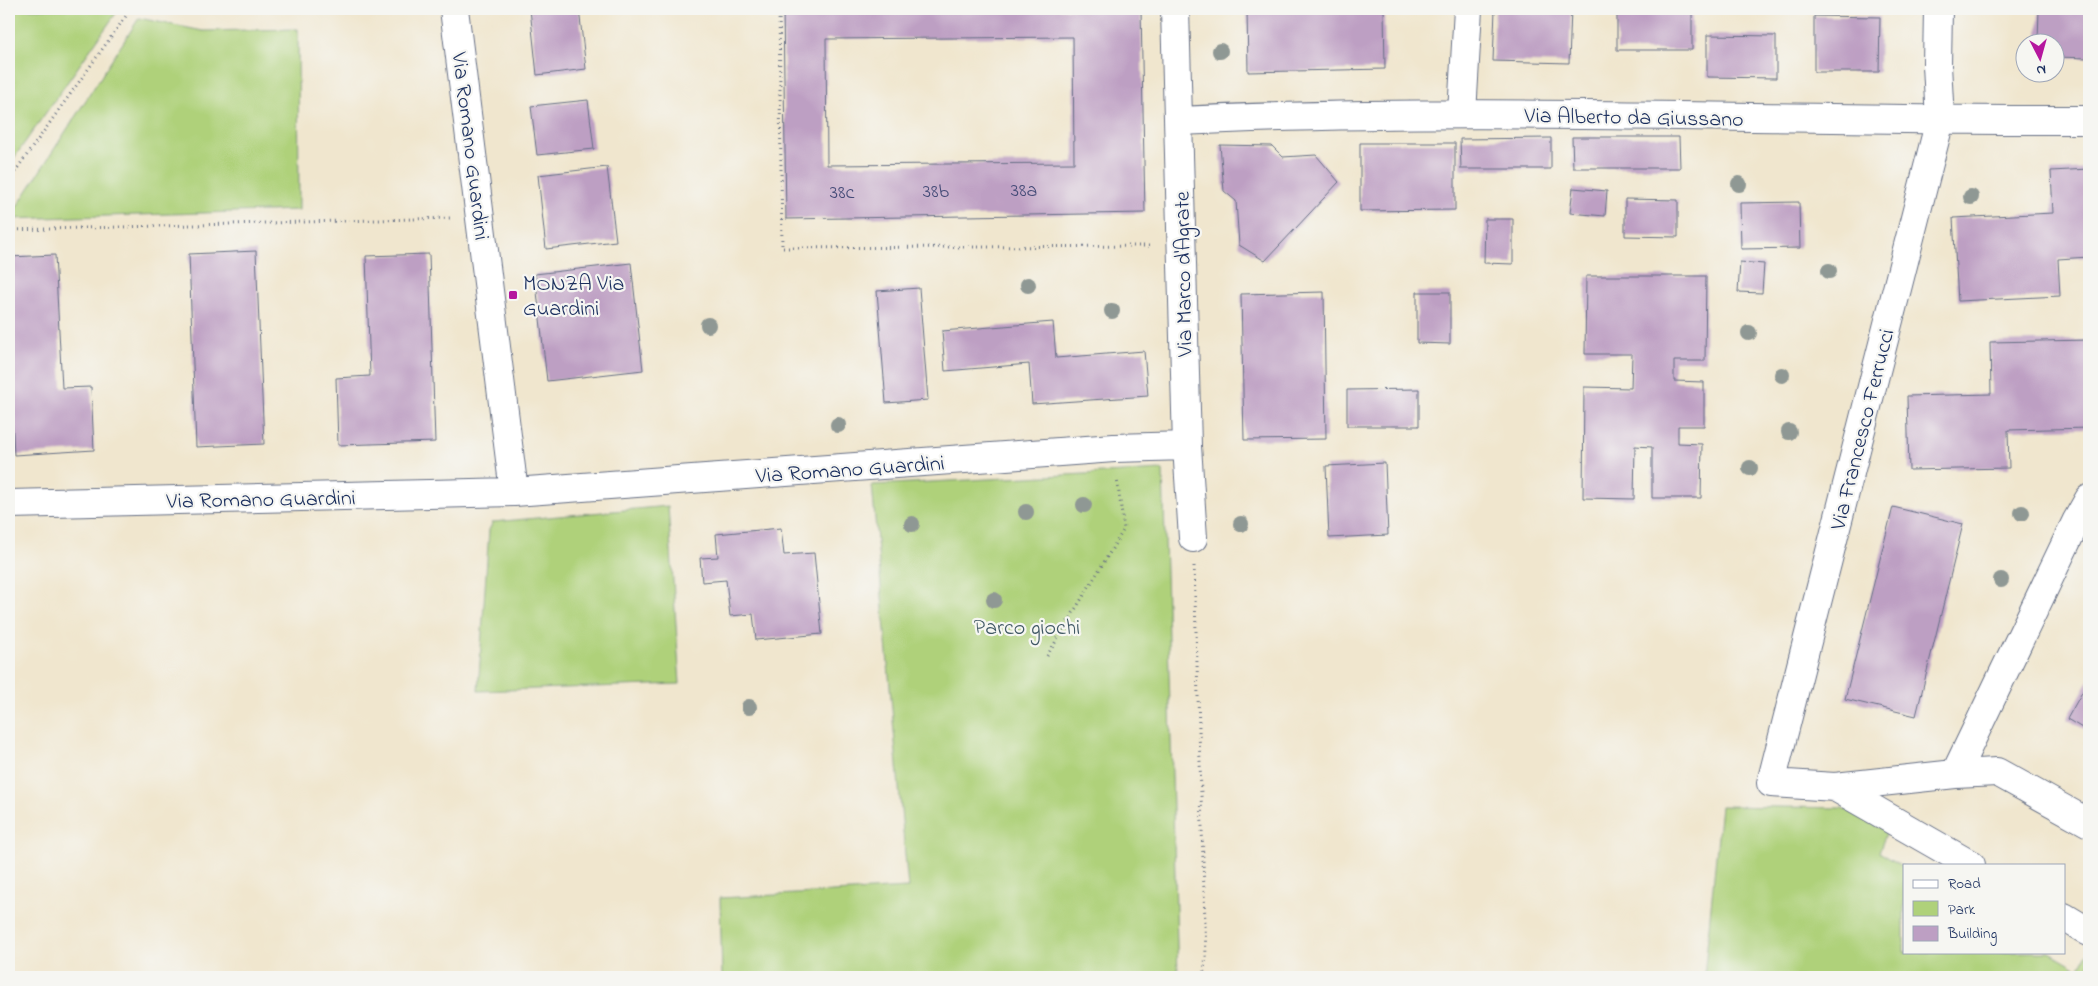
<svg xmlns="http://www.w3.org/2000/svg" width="2098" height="986" font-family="'Indie Flower',sans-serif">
<rect width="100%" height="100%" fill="#f6f6f2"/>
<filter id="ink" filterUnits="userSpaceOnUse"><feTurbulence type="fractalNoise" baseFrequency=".02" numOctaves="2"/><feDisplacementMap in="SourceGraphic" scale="10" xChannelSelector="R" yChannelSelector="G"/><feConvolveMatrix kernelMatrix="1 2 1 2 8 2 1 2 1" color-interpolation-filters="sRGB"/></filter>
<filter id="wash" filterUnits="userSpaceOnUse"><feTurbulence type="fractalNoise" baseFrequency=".0096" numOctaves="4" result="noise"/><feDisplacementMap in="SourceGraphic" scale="20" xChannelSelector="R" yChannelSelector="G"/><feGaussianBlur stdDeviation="1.12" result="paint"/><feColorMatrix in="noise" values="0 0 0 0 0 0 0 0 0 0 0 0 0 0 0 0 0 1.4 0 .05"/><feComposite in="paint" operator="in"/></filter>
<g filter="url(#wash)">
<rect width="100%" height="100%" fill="#f0e6ce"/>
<path fill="#afd17a" stroke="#65806c" d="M9,9H119L9,165Z
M139,18L203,31L298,29L299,210L9,219Z
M1163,470L1178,977H722L720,898L908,888L872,485Z
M668,506L680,684L478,691L489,530L493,522Z
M1721,806L1842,808L1887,831L1879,852L1904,867V952H2050L2079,969L2089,950V977H1704Z"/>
<g id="blocks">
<path fill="#bd9fc3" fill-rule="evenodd" d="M530,9H579L586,69L537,75Z
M783,9H1141L1145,213L786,219ZM1073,37L1074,163L827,165L826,39Z
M1247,9H1384L1385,69L1248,72Z
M1495,9H1571L1569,63L1493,61Z
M1617,9H1692V50H1617Z
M2039,9H2089V58L2056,57V42H2038Z
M1814,16L1880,17L1879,72H1814Z
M1707,35L1776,36V78L1707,77Z
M588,100L594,149L537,155L531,106Z
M1572,137H1679L1680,168H1573Z
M1551,138V169H1461L1460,139Z
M1360,143H1455V210L1360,211Z
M1220,145L1272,146L1283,157L1316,155L1339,182L1265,261L1239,245L1236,201L1224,191Z
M607,167L616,241L546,249L538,175Z
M2089,169V257L2058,259L2060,296L1958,301L1953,218L2053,213L2051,171Z
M1573,188L1607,191L1605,216L1570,213Z
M1625,199L1678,200V237L1625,236Z
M1799,202L1800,248L1741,249L1740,203Z
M1485,219H1513V264L1484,263Z
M256,251L264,444L196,447L189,254Z
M429,254L435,442L338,445L336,378L370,376L366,256Z
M55,255L62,388L91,387L94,450L14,455L11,394H9V257Z
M1740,262L1764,264L1762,293L1738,292Z
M631,263L643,370L547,381L535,274Z
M1586,276H1706L1705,361H1674V381L1704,382V426H1678V443L1702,444L1701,498H1652V447L1635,446L1634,499L1583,498L1584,387L1631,388L1632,354H1585Z
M919,288L928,400L886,403L877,291Z
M1324,292L1326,439L1244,440L1241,294Z
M1417,292H1450V344L1417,343Z
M1053,322L1056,358L1144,351L1148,396L1032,404L1029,364L945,371L942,331Z
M2089,340V428L2008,430L2009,468L1909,470L1907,396L1991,394L1990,342Z
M1419,389V426H1347V390Z
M1385,463L1388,535L1329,538L1326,466Z
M1893,507L1963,524L1916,716L1845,699Z
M781,528L784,555L814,553L822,634L756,640L753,614L730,616L726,580L702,582L700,558L718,557L716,534Z
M2089,680V732L2067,719Z"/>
</g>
</g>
<g filter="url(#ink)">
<use href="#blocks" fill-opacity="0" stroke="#666f85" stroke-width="1"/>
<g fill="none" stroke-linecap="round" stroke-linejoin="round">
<g stroke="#666f85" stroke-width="30">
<path id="minor" d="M454,9L514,492
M1175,9L1187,446L1193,538
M1938,9L1937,65L1940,120L1771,783L1835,787L1955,774L1997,772L2089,823
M1462,114L1468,9
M1179,121C1482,106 1786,121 2089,120
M9,504L514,492L1114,448L1187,446
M1955,774L2076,522L2089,499
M1835,787L1971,865
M2064,917L2089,932"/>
</g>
<path stroke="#666f85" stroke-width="3" stroke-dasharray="1 4" stroke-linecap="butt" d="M779,9L782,248L1151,246
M9,180L131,9
M9,230L451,218
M1194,566L1206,956L1203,977
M1047,656L1124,529L1117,479"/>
<use href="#minor" stroke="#fff" stroke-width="28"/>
</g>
<g fill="#8f9894">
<circle cx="1220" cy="51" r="8"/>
<circle cx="1739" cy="184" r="8"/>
<circle cx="1971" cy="197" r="8"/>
<circle cx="1829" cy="271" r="8"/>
<circle cx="1028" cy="285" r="8"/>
<circle cx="1112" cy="311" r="8"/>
<circle cx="708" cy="325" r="8"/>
<circle cx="1749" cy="333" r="8"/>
<circle cx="1782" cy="375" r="8"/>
<circle cx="838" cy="425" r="8"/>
<circle cx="1789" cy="432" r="8"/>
<circle cx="1750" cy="468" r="8"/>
<circle cx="1084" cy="505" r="8"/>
<circle cx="1026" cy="512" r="8"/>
<circle cx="2022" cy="513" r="8"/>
<circle cx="912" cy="524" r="8"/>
<circle cx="1241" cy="524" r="8"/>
<circle cx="2001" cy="580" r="8"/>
<circle cx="994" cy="600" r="8"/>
<circle cx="749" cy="707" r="8"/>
</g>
</g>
<rect fill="#b5179e" stroke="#f6f6f2" stroke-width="2" x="508" y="290" width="10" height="10" rx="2.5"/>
<g text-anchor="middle" stroke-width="4.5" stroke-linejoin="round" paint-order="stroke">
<g font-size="20" fill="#444b77">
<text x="1024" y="196">38a</text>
<text x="936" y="197">38b</text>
<text x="842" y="198">38c</text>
</g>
<g font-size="22" fill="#1b2f5e" stroke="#f6f6f2">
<text transform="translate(1634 116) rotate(1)" y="8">Via Alberto da Giussano</text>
<text transform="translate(472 146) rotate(83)" y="8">Via Romano Guardini</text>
<text transform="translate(1182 274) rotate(-91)" y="8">Via Marco d'Agrate</text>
<text transform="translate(1861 429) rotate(-76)" y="8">Via Francesco Ferrucci</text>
<text transform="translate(850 468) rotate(-4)" y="8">Via Romano Guardini</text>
<text transform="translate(261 498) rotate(-1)" y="8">Via Romano Guardini</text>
</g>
<g font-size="22" fill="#1b2f5e" stroke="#f6f6f2" text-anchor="start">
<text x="523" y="290">MONZA Via<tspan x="523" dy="25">Guardini</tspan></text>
</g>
<g font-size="22" fill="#405865" stroke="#f6f6f2">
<text x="1027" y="634">Parco giochi</text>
</g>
</g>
<rect width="2098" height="986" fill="none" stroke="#f6f6f2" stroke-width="30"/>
<rect x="1903" y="864" width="162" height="90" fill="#f6f6f2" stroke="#9ea6b7"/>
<rect x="1913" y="880" width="25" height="8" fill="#ffffff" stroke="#9ea6b7"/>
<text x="1948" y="888" font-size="15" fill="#1b2f5e">Road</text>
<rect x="1913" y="901" width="25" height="15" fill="#afd17a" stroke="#9ea6b7"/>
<text x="1948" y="914" font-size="15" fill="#1b2f5e">Park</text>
<rect x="1913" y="926" width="25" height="15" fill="#bd9fc3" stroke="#9ea6b7"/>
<text x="1948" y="938" font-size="15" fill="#1b2f5e">Building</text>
<g transform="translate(2040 58) rotate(174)"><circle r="24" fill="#f6f6f2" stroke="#9ea6b7"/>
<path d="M0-4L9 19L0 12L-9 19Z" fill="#b5179e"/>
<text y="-8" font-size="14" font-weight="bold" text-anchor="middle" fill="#1b2f5e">N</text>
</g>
</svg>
